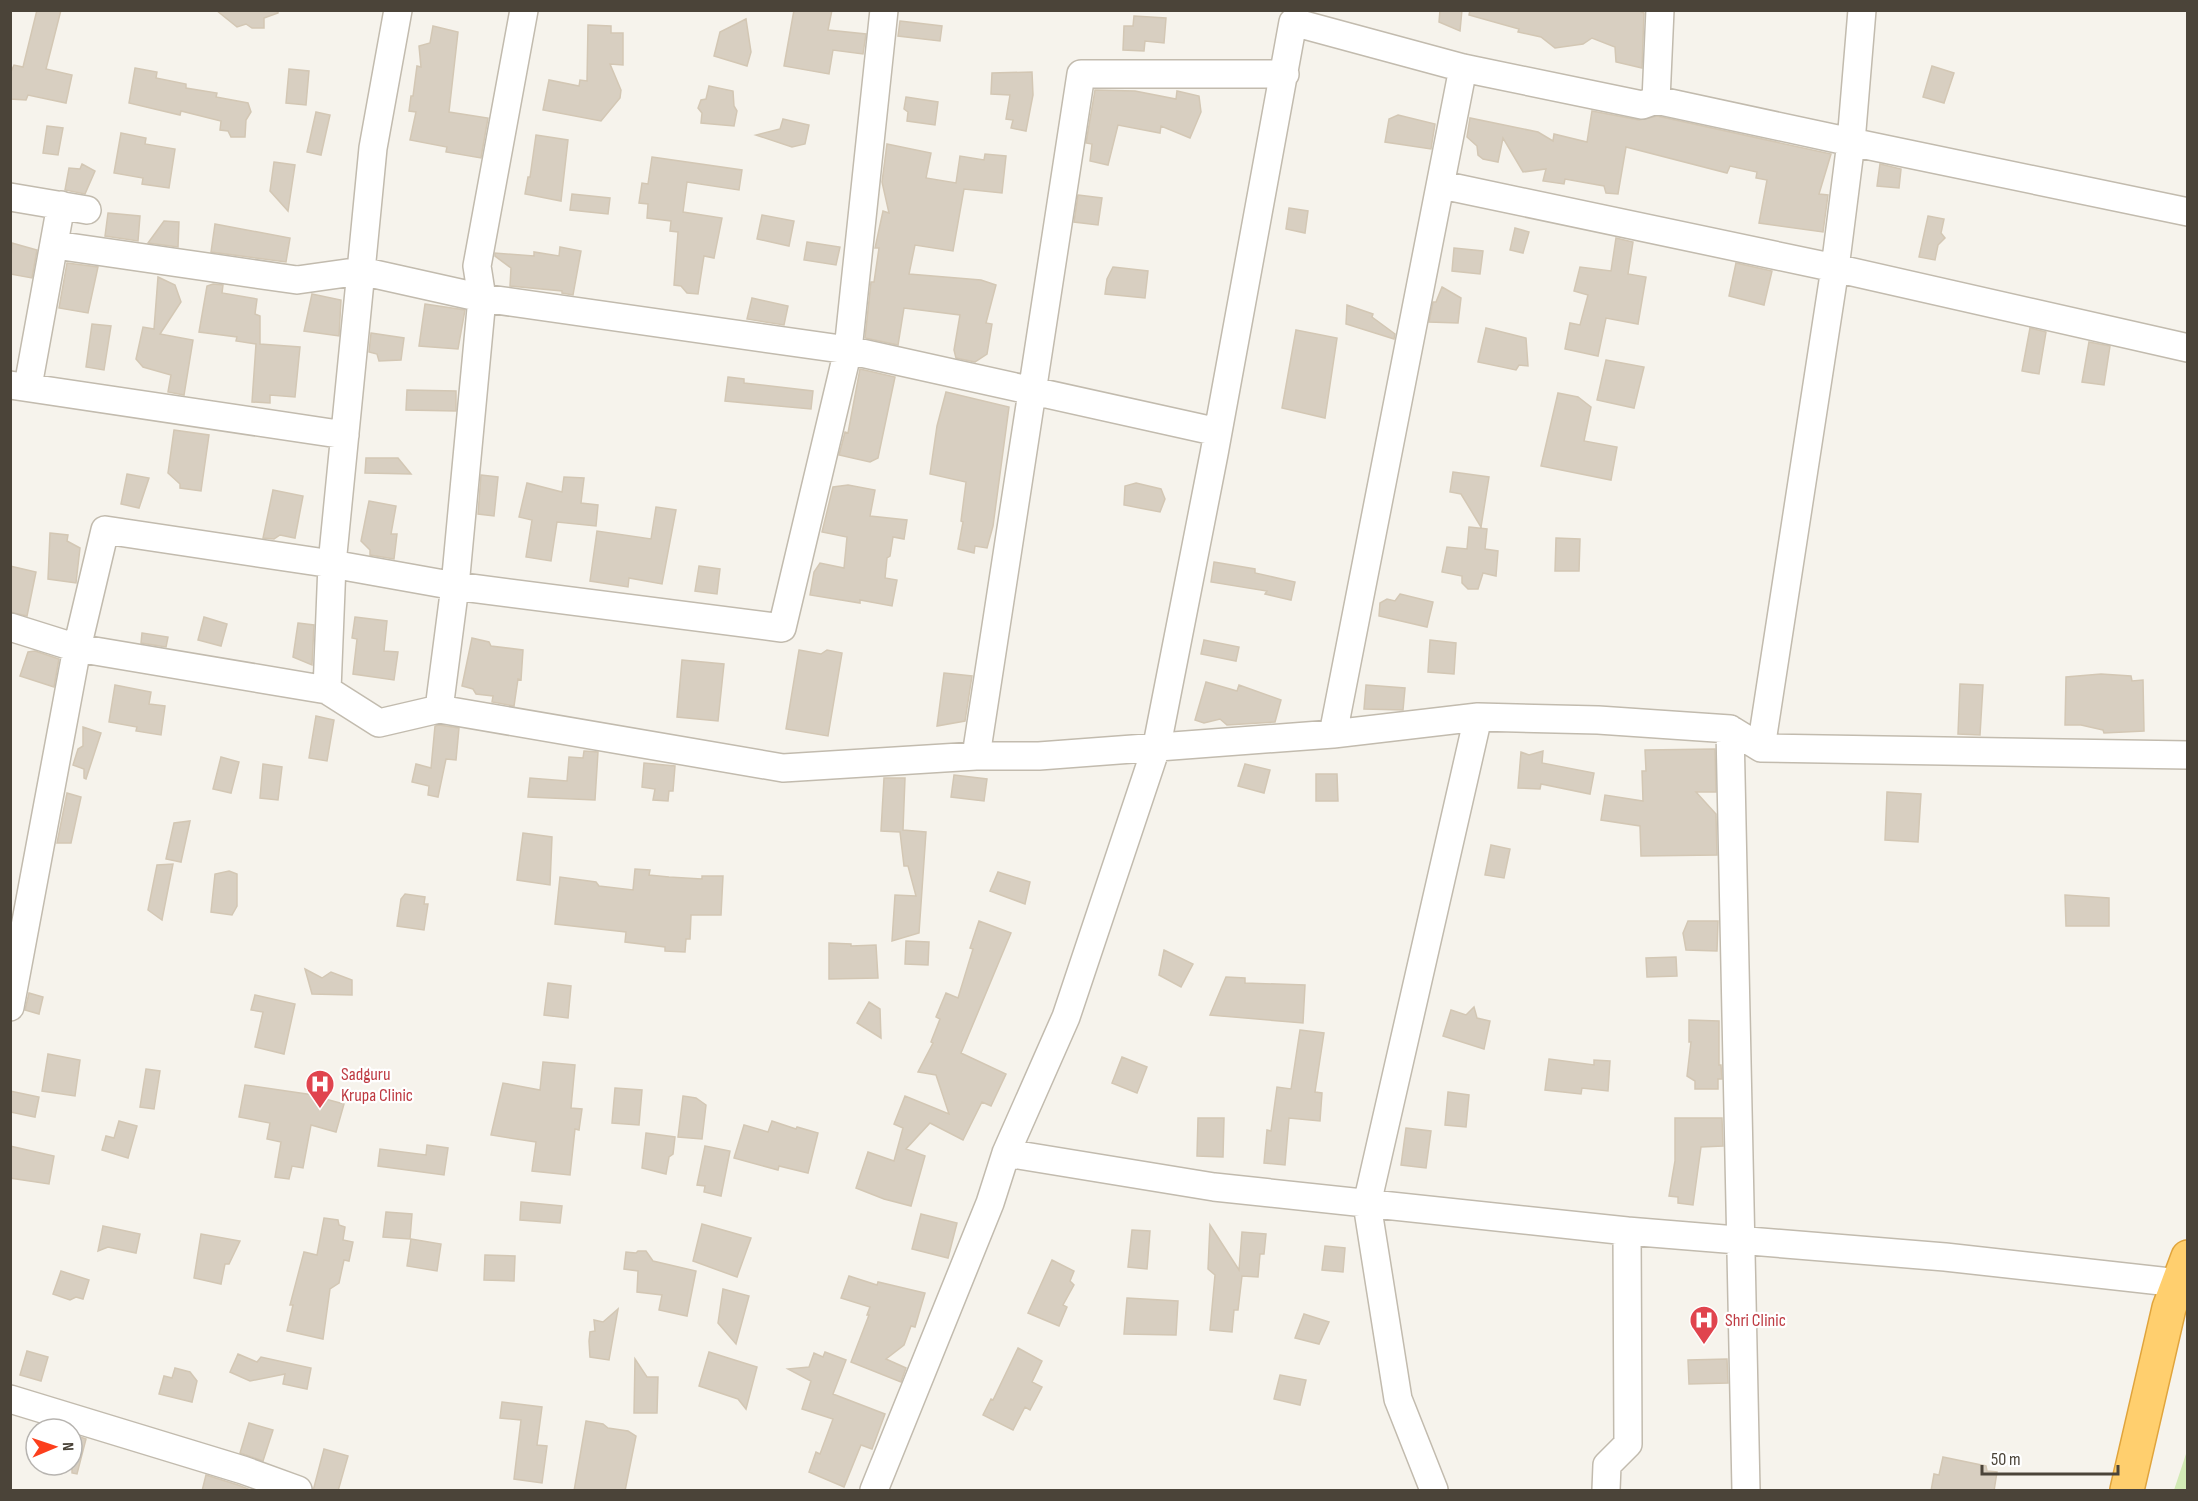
<svg xmlns="http://www.w3.org/2000/svg" width="2198" height="1501" font-family="'Sofia Sans Condensed',sans-serif">
<rect width="100%" height="100%" fill="#f6f3ec"/>
<path fill="#d2eab5" d="M2187,1451V1490H2174Z"/>
<path fill="#d8cfc1" stroke="#d3c7b4" stroke-width="1.5" d="M37,10H61L46,69L72,75L66,103L28,95L26,100L10,99V74L14,65L23,67Z
M216,10H278V13L264,18V28H252L246,24L237,27Z
M794,10H832L828,30L866,34L863,54L833,50L829,74L784,66Z
M1440,10H1462L1460,31L1439,22Z
M1470,10H1637L1644,13L1642,68L1616,62L1615,47L1592,38L1583,44L1555,48L1541,37L1518,32L1519,29L1469,15Z
M1134,16L1166,18L1164,43L1145,41L1144,51L1123,50L1124,26H1133Z
M746,19L751,52L747,66L714,56L720,32Z
M900,21L942,26L940,41L898,36Z
M588,25L611,26V33H623V65L610,64L621,90L620,98L601,121L543,110L549,80L579,86L580,80L587,81Z
M433,26L458,32L449,112L488,118L481,158L446,152L447,147L410,140L416,112L409,111L411,96H413L417,66L421,67L419,46L430,43Z
M1932,66L1954,73L1944,103L1923,97Z
M135,68L157,72L156,78L186,84V88L217,93L216,97L248,103L251,112L246,120L245,137H231L228,131L220,130L221,121L181,111L180,115L129,103Z
M289,69L309,71L306,105L286,103Z
M1032,72L1033,95L1026,131L1011,128L1013,120L1006,119L1010,95L991,94L992,73Z
M709,86L733,91L734,106L737,111L734,126L701,123L702,113L698,108L701,100L706,99Z
M1095,90L1135,91L1176,99L1177,91L1199,96L1201,112L1190,138L1161,126L1160,133L1118,125L1108,165L1090,161L1092,144L1086,143Z
M906,97L938,102L935,125L907,121L908,112L904,109Z
M1592,111L1639,120L1657,116L1831,154L1819,194L1828,195L1823,232L1759,223L1767,180L1756,178L1757,172L1730,166L1727,173L1626,147L1618,194L1606,193L1604,186L1565,179L1564,184L1543,181L1546,169L1523,172L1503,138L1498,162L1483,159L1478,155L1477,146L1467,137L1470,118L1538,132L1553,141L1554,134L1587,142Z
M316,112L330,115L321,155L307,152Z
M1398,115L1435,124L1431,149L1385,142L1389,119Z
M783,119L809,125L805,144L792,147L756,135L780,129Z
M47,126L63,128L58,155L43,153Z
M121,133L146,138L145,144L175,149L169,188L142,184L143,178L114,173Z
M536,135L568,140L561,201L525,194L528,177H530Z
M887,144L931,153L926,178L956,183L960,156L984,160L985,154L1006,156L1002,193L964,189L953,251L915,245L909,274L981,280L996,285L986,323L992,324L987,354L975,362L956,358L954,350L960,315L904,308L898,345L865,338L871,282H874L879,248H875L883,211L889,213L882,182Z
M652,157L742,170L739,190L687,182L683,212L722,218L714,258L704,256L698,294L687,293L681,286L674,285L678,232L670,231L671,221L647,218L648,204L639,203L642,183L648,184Z
M274,162L295,165L288,211L270,191Z
M82,164L95,171L85,194L65,190L69,168L80,169Z
M1880,164L1901,169L1899,188L1877,186Z
M572,194L610,198L608,214L570,210Z
M1078,195L1102,198L1098,225L1074,222Z
M1289,208L1308,211L1305,233L1286,229Z
M108,213L140,216L138,241L105,236Z
M762,215L794,221L789,246L757,239Z
M1928,216L1944,219L1941,233L1945,238L1938,245L1935,260L1919,257Z
M164,221L179,222L178,247L148,243Z
M215,224L290,238L286,262L211,252Z
M1515,228L1529,232L1523,253L1510,250Z
M1616,238L1633,242L1628,274L1646,277L1638,324L1606,318L1598,356L1565,349L1570,323L1580,325L1588,295L1574,291L1580,267L1611,271Z
M807,242L840,247L836,265L804,260Z
M12,243L37,250L32,278L10,274Z
M560,247L581,251L573,295L562,293V291L510,286L511,268L495,256V253L534,256V252L559,256Z
M1454,248L1483,251L1480,274L1452,271Z
M67,263L98,267L88,313L59,308Z
M1736,263L1772,271L1764,305L1729,296Z
M1113,267L1148,271L1145,298L1105,294L1107,279Z
M158,277L175,285L181,302L160,334L193,340L184,395L168,392L171,375L143,367L136,359L143,327L154,329Z
M213,284L223,285L222,293L257,299L255,314L260,316V344L300,347L295,397L270,395V403L252,402L256,344L236,341L237,337L199,332L207,286Z
M1442,287L1461,298L1458,323L1429,322L1433,302H1436Z
M312,294L341,300L339,336L304,331Z
M752,298L788,306L784,325L747,319Z
M425,304L465,310L458,349L419,346Z
M1347,305L1373,314L1372,317L1395,334L1394,339L1346,324Z
M92,324L111,326L104,370L86,367Z
M1486,328L1526,338L1528,366L1519,365L1516,370L1478,362Z
M2030,328L2046,332L2039,374L2022,371Z
M1296,330L1337,338L1325,418L1282,408Z
M371,333L404,338L401,360L379,361L377,354L369,352Z
M2089,342L2110,346L2104,385L2082,382Z
M1606,360L1644,367L1634,408L1597,400Z
M860,369L895,377L878,458L870,462L839,455L845,432L848,433Z
M728,377L744,379V383L813,391L811,409L725,401Z
M407,390L456,391V411L406,410Z
M946,392L1009,407L993,526L987,548L975,546L974,553L958,549L963,522L961,521L966,482L930,474L937,426Z
M1558,393L1578,397L1591,407L1584,441L1617,447L1611,480L1541,466Z
M174,430L209,435L201,491L180,488V484L168,473Z
M366,458H398L411,474L365,473Z
M1453,472L1489,477L1481,527L1461,494L1450,492Z
M127,474L149,478L139,508L121,504Z
M481,475L498,477L494,516L478,514Z
M564,477L584,478L581,503L598,505L596,526L557,522L551,561L526,557L532,520L519,517L527,483L562,492Z
M1136,483L1161,489L1165,499L1160,512L1124,505L1125,486Z
M848,485L875,490L870,516L907,520L904,539L893,537L890,556L887,558L885,578L897,580L892,606L860,600V603L810,595L814,572L820,563L844,568L847,537L822,532L833,487Z
M273,490L303,496L295,538L280,535L274,539L263,538Z
M369,501L396,506L391,534H397L394,559L370,555V550L361,541Z
M656,507L676,510L662,584L629,578L628,587L590,581L597,531L651,539Z
M1469,527L1487,529L1485,549L1498,551L1496,576L1483,573L1478,589H1468L1462,583V576L1442,572L1447,547L1467,549Z
M50,533L68,535L67,541L80,548L76,583L48,579Z
M1556,538L1580,539L1579,571H1555Z
M1214,562L1255,569V573L1295,582L1291,600L1265,594L1267,591L1211,582Z
M10,566L36,572L27,616L10,612Z
M699,566L720,569L717,594L695,591Z
M1400,594L1433,602L1427,627L1379,616L1380,603L1387,599L1395,601Z
M204,617L227,624L221,646L198,640Z
M355,617L387,621L384,651L398,652L394,680L353,674L357,639L352,638Z
M298,623L314,625L312,665L293,657Z
M142,633L168,637L166,647L141,643Z
M472,638L489,642L491,646L523,650L521,680L518,679L514,706L492,702L493,696L476,694L473,689L462,686Z
M1204,640L1239,647L1236,661L1201,654Z
M1430,640L1456,643L1454,674L1428,672Z
M799,650L821,654L827,650L842,653L828,736L786,729Z
M35,651L59,659L54,687L20,676L28,652Z
M682,660L724,664L718,721L677,717Z
M944,673L972,676L965,721L937,726Z
M2101,674L2131,676L2132,681L2143,680L2144,731L2104,733L2103,730L2081,725H2065L2066,677Z
M1206,682L1237,691L1239,685L1281,700L1275,722L1227,725L1220,719L1204,723L1195,720Z
M1960,684L1983,685L1980,735L1958,734Z
M115,685L151,692L149,704L165,706L161,735L136,731L137,727L109,722Z
M1366,685L1405,688L1403,710L1364,709Z
M316,716L334,720L327,761L309,758Z
M439,725L459,728L456,760L446,759L438,797L428,795L429,786L412,782L416,764L431,768L435,726Z
M83,727L101,733L86,779L84,778V769L73,765L78,749L83,746Z
M1715,749L1716,792H1696L1716,814L1717,855L1641,856L1640,826L1601,820L1605,795L1643,801L1642,771H1646L1645,750Z
M584,751L598,752L595,800L528,797L530,778L567,781L569,757L583,758Z
M1543,751L1542,763L1594,773L1590,794L1541,784L1540,789L1518,788L1521,752L1529,755Z
M221,757L239,762L231,793L213,789Z
M644,763L675,766L673,791H669L668,801L653,800L655,789L642,787Z
M263,764L282,767L278,800L260,798Z
M1245,764L1270,770L1264,793L1238,786Z
M1316,774H1337L1338,801H1316Z
M954,775L987,779L984,801L951,797Z
M884,778H905L903,830L926,832L919,933L892,941L895,895L916,896L908,866H904L900,832L881,831Z
M1887,792L1921,794L1918,842L1885,840Z
M67,793L81,797L71,843H57Z
M190,821L181,862L166,859L174,823Z
M523,833L552,837L550,885L517,880Z
M1491,845L1510,849L1504,878L1485,875Z
M173,864L162,920L148,910L157,865Z
M635,869L650,870L649,875L669,877L702,879V876H723L721,915H691L690,939H686L685,952L665,951V947L625,942L626,932L555,924L560,877L596,882L599,886L633,890Z
M229,871L237,874V906L232,915L211,912L215,874Z
M998,872L1030,882L1025,904L990,891Z
M405,894L425,897L424,904H428L424,930L397,926L401,899Z
M2065,895L2109,898V926H2066Z
M979,921L1011,933L961,1053L1006,1074L991,1106L982,1102L963,1140L930,1123L906,1149L925,1156L911,1206L884,1199L856,1188L868,1152L894,1161L903,1128L894,1124L905,1096L949,1114L936,1075L918,1072L933,1043L931,1042L940,1019L936,1017L946,993L958,998L973,949L970,948Z
M1688,921H1718L1717,951L1686,950L1683,933Z
M906,941L929,942L928,965L905,964Z
M829,943L851,944V946L876,945L878,978L829,979Z
M1164,950L1193,964L1181,987L1159,975Z
M1676,957L1677,976L1647,977L1646,958Z
M305,969L322,978L331,972L352,980V995L312,994Z
M1226,977L1245,978V983L1305,985L1303,1023L1210,1015Z
M548,983L571,986L568,1018L544,1015Z
M29,993L43,997L39,1014L25,1010Z
M255,995L295,1004L284,1054L255,1047L263,1012L251,1010Z
M869,1002L880,1009L881,1038L857,1023Z
M1474,1007L1477,1018L1490,1021L1484,1049L1443,1036L1451,1010L1466,1015Z
M1689,1020L1719,1021V1065H1721L1722,1079H1718V1089H1695V1081L1687,1076L1691,1042H1689Z
M1300,1030L1324,1033L1315,1092L1322,1093L1320,1121L1289,1118L1285,1165L1264,1163L1267,1130L1271,1131L1277,1087L1291,1089Z
M48,1054L80,1060L75,1096L42,1091Z
M1122,1057L1147,1067L1137,1093L1112,1083Z
M1549,1059L1594,1065V1060L1610,1061L1608,1091L1582,1088L1581,1094L1545,1090Z
M543,1062L575,1065L571,1108L582,1109L579,1130L575,1129L570,1175L532,1171L536,1142L491,1135L503,1083L540,1090Z
M146,1069L160,1071L154,1109L140,1107Z
M245,1085L307,1094L344,1104L336,1132L311,1125L303,1168L292,1166L289,1179L275,1177L281,1142L267,1139L270,1123L239,1117Z
M615,1088L642,1090L639,1125L612,1123Z
M10,1091L39,1097L35,1117L10,1112Z
M1448,1092L1469,1095L1466,1127L1445,1125Z
M683,1096L696,1098L706,1105L702,1139L678,1137Z
M1198,1118H1224L1223,1157L1197,1156Z
M1675,1118H1722L1723,1146L1701,1147L1693,1205L1678,1203V1197L1669,1196L1675,1161Z
M119,1121L137,1126L128,1158L102,1150L106,1136L114,1138Z
M772,1121L796,1129L797,1127L818,1133L808,1173L779,1166L778,1170L734,1158L744,1125L768,1132Z
M1406,1128L1431,1131L1426,1168L1401,1165Z
M646,1133L675,1137L673,1154L669,1157L666,1174L642,1168Z
M427,1145L448,1148L444,1175L378,1166L380,1149L426,1155Z
M10,1146L54,1156L49,1184L10,1178Z
M705,1146L730,1151L721,1196L704,1192L705,1186L697,1185Z
M521,1202L562,1206L560,1223L520,1220Z
M386,1212L412,1214L410,1239L383,1237Z
M921,1214L957,1223L948,1258L912,1249Z
M324,1218L338,1220L339,1225L345,1227L343,1240L353,1242L349,1261L344,1260L339,1283L330,1289L323,1339L287,1331L293,1305H290L304,1252L317,1255Z
M702,1224L751,1238L737,1277L693,1261Z
M1210,1225L1239,1270L1242,1232L1266,1234L1264,1254H1260L1258,1277L1242,1276L1238,1310H1234L1232,1332L1210,1330L1215,1275L1208,1269Z
M103,1226L140,1234L136,1253L108,1247L98,1251Z
M1132,1230L1150,1231L1147,1269L1128,1267Z
M201,1234L240,1241L229,1264H225L221,1284L194,1278Z
M411,1239L441,1244L437,1271L407,1266Z
M1325,1246L1345,1248L1343,1272L1322,1270Z
M638,1251H646L653,1261L696,1271L687,1316L659,1310L662,1295L637,1292L638,1271L624,1269L626,1252L636,1253Z
M485,1255L515,1256L514,1281L484,1280Z
M1052,1260L1074,1271L1070,1281L1074,1285L1063,1305L1067,1307L1059,1326L1028,1313Z
M61,1271L89,1280L83,1299L76,1297L70,1300L53,1294Z
M849,1276L877,1285L878,1282L925,1293L915,1327L911,1326L904,1345L886,1359L906,1368L901,1382L851,1362L869,1315H867L870,1307L841,1298Z
M723,1289L749,1296L736,1344L718,1323Z
M1127,1298L1178,1301L1176,1335L1124,1334Z
M618,1309L609,1360L590,1357L589,1341L590,1332L595,1331L594,1320L603,1322Z
M1304,1314L1329,1322L1319,1344L1295,1338Z
M1018,1348L1042,1361L1032,1382L1042,1387L1030,1410L1025,1407L1013,1430L983,1415L991,1399L993,1400Z
M27,1351L48,1357L41,1381L20,1375Z
M709,1352L757,1367L746,1409L738,1399L699,1386Z
M825,1352L846,1360L833,1394L885,1414L872,1449L861,1445L844,1487L809,1472L816,1452L820,1454L833,1419L802,1409L811,1381L788,1369L809,1367L814,1353L823,1357Z
M238,1354L257,1362L261,1357L311,1368L307,1389L283,1384L285,1374L250,1381L230,1372Z
M635,1359L647,1377H658L657,1413H634Z
M1727,1359L1728,1383L1689,1384L1688,1360Z
M175,1368L190,1372L197,1381L192,1402L159,1394L164,1376L172,1378Z
M1280,1375L1306,1380L1300,1405L1274,1399Z
M502,1402L542,1407L537,1445L547,1446L542,1483L514,1479L521,1420L500,1418Z
M586,1421L603,1424L608,1428L628,1431L636,1436L625,1491H574Z
M249,1423L273,1430L263,1461L240,1453Z
M72,1434L86,1439L77,1474L72,1473Z
M324,1449L348,1456L338,1491H313Z
M1943,1457L1986,1466L1987,1471L1997,1472L1994,1491H1931L1934,1474L1939,1475Z
M206,1475L238,1485L253,1491H202Z"/>
<g fill="none" stroke-linecap="round" stroke-linejoin="round">
<g stroke="#c2bbae" stroke-width="30">
<path id="minor" d="M1656,100L1851,142L1862,10
M1442,185L1835,268L2188,348
M10,197L87,210
M55,245L297,280L361,271L373,148L398,10
M10,385L345,435
M28,386L61,205
M1218,432L848,350L482,298L361,271L332,564L327,690L379,723L439,709L783,768L976,756H1039L1333,734L1478,717L1598,720L1730,729L1761,748L2188,755
M10,627L77,648L105,530L332,564L455,586L782,628L848,350L884,10
M439,709L455,586L482,298L477,266L524,10
M1730,729L1746,1490
M1333,734L1463,68
M1761,748L1835,268L1851,142L2188,212
M976,756L1081,74H1285
M10,1007L77,648L327,690
M1006,1153L1214,1187L1627,1231
M10,1399L243,1470L298,1490
M874,1490L990,1203L1006,1153L1066,1017L1157,745L1214,454L1293,22L1463,68L1642,105L1656,100L1660,10
M1434,1490L1398,1399L1367,1204L1478,717
M1606,1490L1607,1465L1628,1444L1627,1231L1945,1257L2179,1283"/>
</g>
<g stroke="#e0a43c" stroke-width="36">
<path id="highway" d="M2127,1490L2169,1308L2188,1257"/>
</g>
<use href="#minor" stroke="#fff" stroke-width="27"/>
<use href="#highway" stroke="#ffcf6e" stroke-width="33"/>
</g>
<defs>
<g id="hospital-pin" transform="scale(1.5)"><path d="M0 17L-7.5 6A9.5 9.5 0 1 1 7.5 6Z" fill="#e0444e" stroke="#fff"/><path d="M-5-5h3v3.5h4V-5h3V5h-3V1.5h-4V5h-3Z" fill="#fff"/></g>
</defs>
<g fill-rule="evenodd">
<use href="#hospital-pin" x="320" y="1084"/>
<use href="#hospital-pin" x="1704" y="1320"/>
</g>
<g text-anchor="middle" stroke-width="4.5" stroke-linejoin="round" paint-order="stroke">
<g font-size="18" fill="#be3a42" stroke="#fff" text-anchor="start">
<text x="341" y="1080">Sadguru<tspan x="341" dy="21">Krupa Clinic</tspan></text>
<text x="1725" y="1326">Shri Clinic</text>
</g>
</g>
<rect width="2198" height="1501" fill="none" stroke="#4b4439" stroke-width="24"/>
<g transform="translate(54 1447) rotate(88)"><circle r="28" fill="#ffffff" stroke="#b7b4b0" stroke-width="1.5"/>
<path d="M0-4.5L10 22L0 15L-10 22Z" fill="#fc3f1d"/>
<text y="-9" font-size="16" font-weight="bold" text-anchor="middle" fill="#4b4439">N</text>
</g>
<path d="M1982 1465v9h136v-9" fill="none" stroke="#4b4439" stroke-width="3"/>
<text x="1991" y="1465" font-size="18" fill="#4b4439" stroke="#ffffff" stroke-width="4.5" paint-order="stroke">50 m</text>
</svg>
